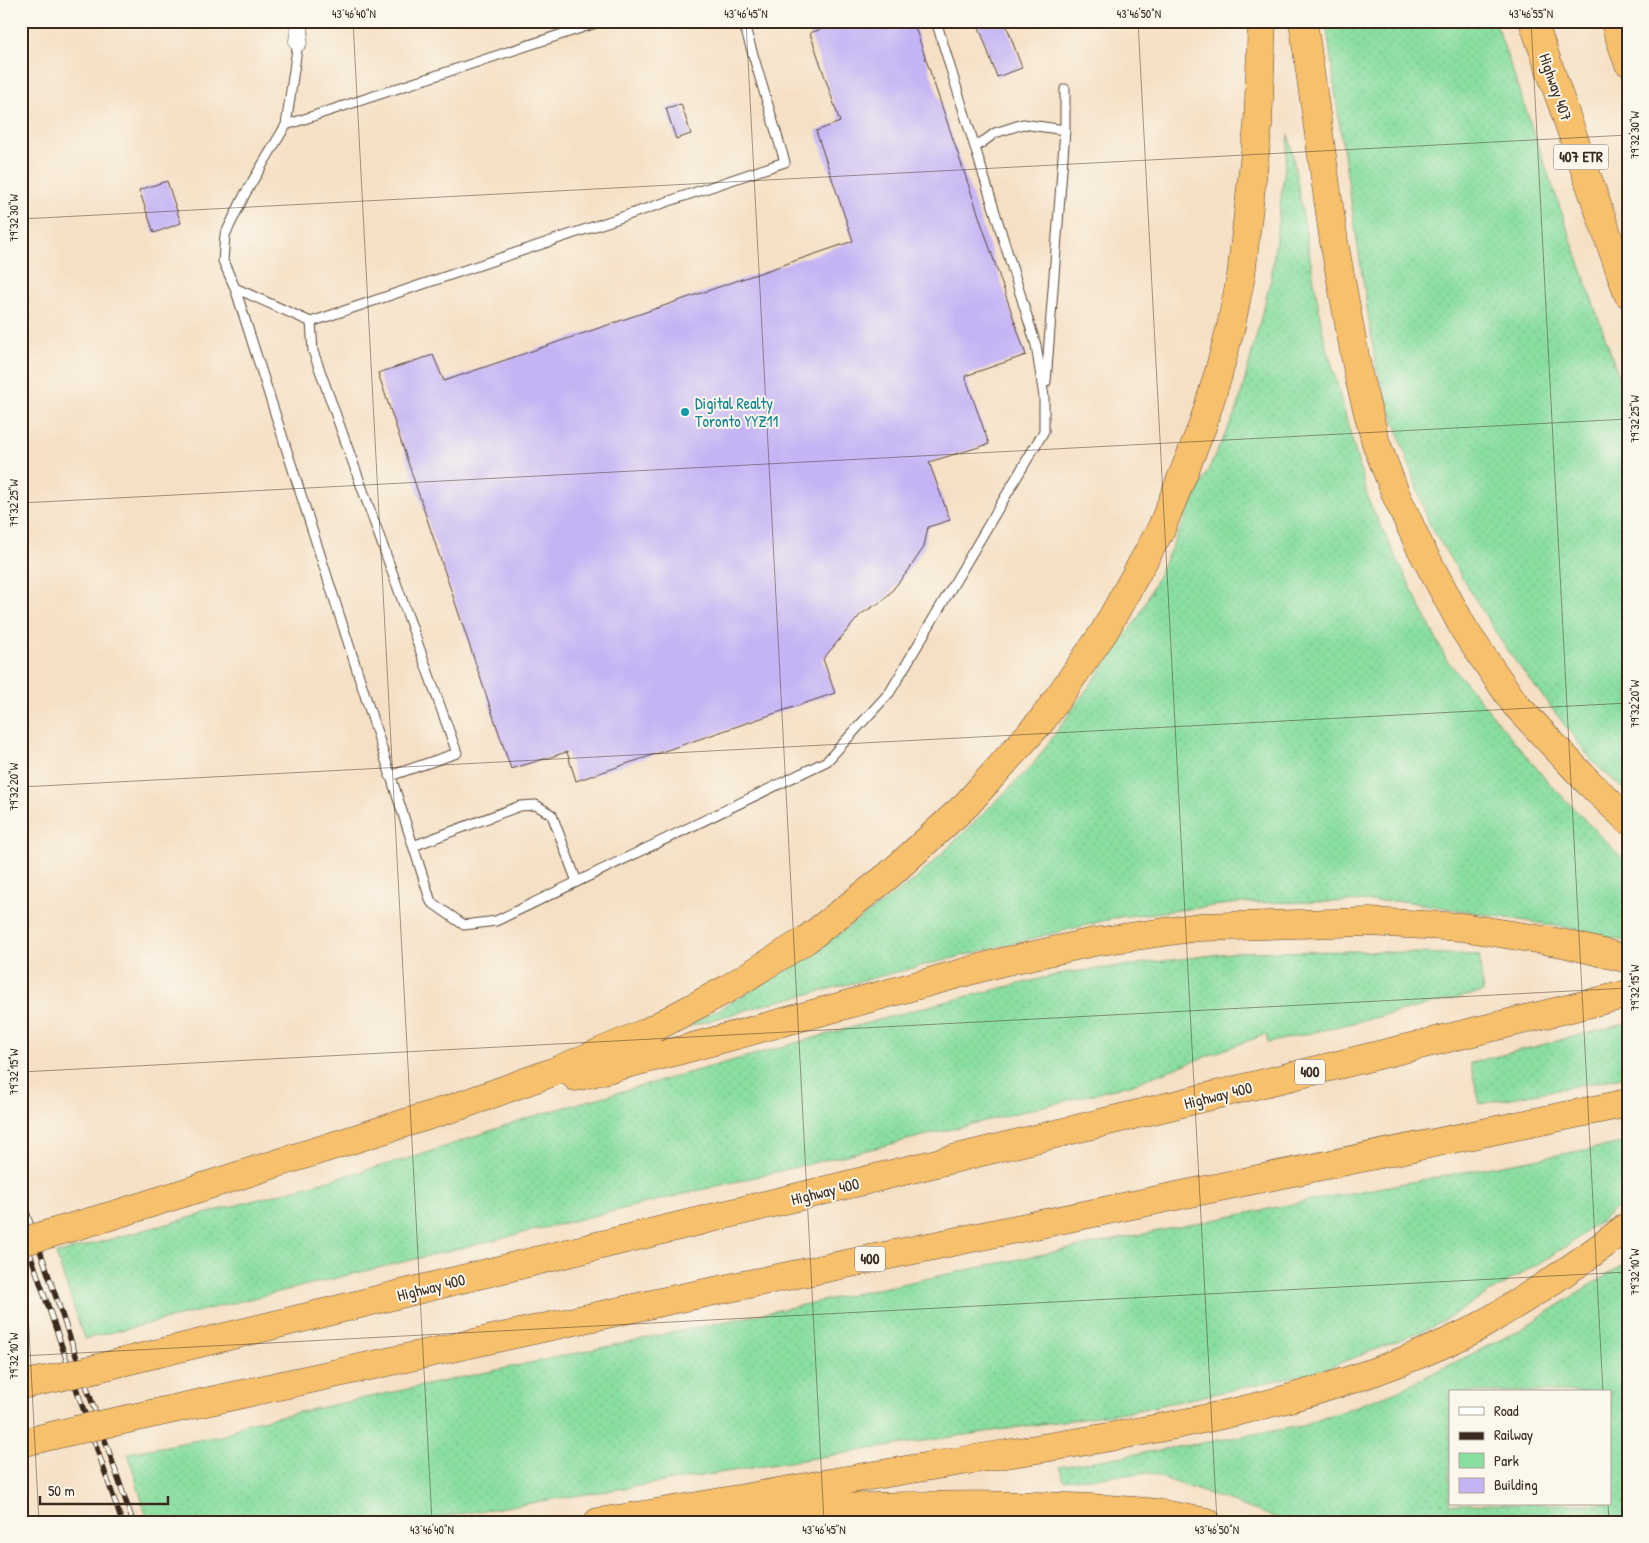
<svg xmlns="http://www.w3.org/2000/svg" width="1649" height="1543" font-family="'Patrick Hand',sans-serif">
<defs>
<pattern id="green-dots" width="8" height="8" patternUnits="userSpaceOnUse" patternTransform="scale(1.25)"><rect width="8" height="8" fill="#89dea1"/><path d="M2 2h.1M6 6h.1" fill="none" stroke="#77bf8a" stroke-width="1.8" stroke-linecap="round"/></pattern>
</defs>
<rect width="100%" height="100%" fill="#fbf7ec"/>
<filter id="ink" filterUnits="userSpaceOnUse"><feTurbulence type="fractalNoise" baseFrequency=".02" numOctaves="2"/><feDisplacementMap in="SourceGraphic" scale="10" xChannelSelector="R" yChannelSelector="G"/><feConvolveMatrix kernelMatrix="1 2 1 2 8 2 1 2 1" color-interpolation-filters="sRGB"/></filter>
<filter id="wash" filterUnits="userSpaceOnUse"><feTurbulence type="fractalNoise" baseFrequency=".0096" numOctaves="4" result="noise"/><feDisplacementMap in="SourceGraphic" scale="20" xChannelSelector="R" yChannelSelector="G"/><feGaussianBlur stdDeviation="1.12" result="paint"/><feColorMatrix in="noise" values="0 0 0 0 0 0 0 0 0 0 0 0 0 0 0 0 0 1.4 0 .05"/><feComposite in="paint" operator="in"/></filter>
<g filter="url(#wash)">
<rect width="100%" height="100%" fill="#f5e0c5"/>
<path fill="url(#green-dots)" stroke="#628460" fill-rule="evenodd" d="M1326,21H1495L1628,403V793L1594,763L1506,649L1429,524L1376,367L1339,121Z
M1289,134L1323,333L1369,502L1446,659L1548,782L1628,864V942L1569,928L1403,901L1239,903L1119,917L764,1005L673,1031L718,1010L793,967L916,879L1032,766L1138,618L1238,407L1271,278Z
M1355,951L1479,955L1483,992L1268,1043L1266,1034L1130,1085L879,1147L84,1339L56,1254L418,1156L530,1117L936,1004L1064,973L1238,952Z
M1628,1023V1076L1480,1104L1470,1063Z
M1628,1142V1199L1567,1246L1433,1327L1320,1371L1138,1410L903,1444L410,1522H148L128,1453L225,1435L243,1424L1009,1261L1318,1199Z
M1628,1254V1522H1288L1149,1473L1064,1480L1059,1467L1302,1426L1397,1391L1520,1330L1624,1264L1625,1256ZM1450,1392H1610V1504H1450Z"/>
<g id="blocks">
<path fill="#c4b4f4" d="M844,21H913L1026,355L965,376L989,444L929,462L950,520L928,527L924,547L908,571L884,600L861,614L823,659L835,693L576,781L567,752L511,769L378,373L433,355L444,381L853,241L816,131L840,122L810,33Z
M977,21H1005L1022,68L997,77Z
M681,104L691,134L676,139L666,108Z
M167,181L181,223L154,233L139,190Z"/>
</g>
</g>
<g filter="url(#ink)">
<use href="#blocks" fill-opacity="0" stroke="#574537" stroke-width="1"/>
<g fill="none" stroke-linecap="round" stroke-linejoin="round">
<g stroke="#574537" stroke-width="11">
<path id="service" d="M298,42L286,125L245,194L225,235L223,261L235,288L431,902L464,925L496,921L827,761L890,692L1044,431V397L1036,345L936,21
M286,125L602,21
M976,147L995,133L1023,124L1065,130
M235,288L311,322L313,351L457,753L390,776
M311,322L785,162L743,21
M1046,382L1065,130V89
M413,846L520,806L536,805L552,815L577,882"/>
</g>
<g stroke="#574537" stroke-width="19">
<path id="minor" d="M298,42L300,21"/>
</g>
<g stroke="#574537" stroke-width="29">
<path id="motorway" d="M1303,21L1334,242L1359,378L1376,443L1396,495L1420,547L1465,631L1515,704L1589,783L1628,820
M1533,21L1628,294
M1614,21L1628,62
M576,1077L674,1052L1002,962L1094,942L1199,927L1369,922L1462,927L1562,943L1628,959
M117,1214L459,1106L553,1072L647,1032L727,989L806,940L888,876L966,805L1043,719L1104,632L1161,529L1202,427L1218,375L1231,326L1241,276L1258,126L1262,21
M98,1368L1628,994
M21,1385L60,1377
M114,1422L666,1301L1628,1103
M21,1443L76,1430
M746,1511C879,1507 1014,1500 1147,1512C1167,1514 1187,1519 1207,1522
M598,1522C710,1506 820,1483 931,1466C1113,1436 1302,1414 1469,1332C1484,1325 1497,1315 1511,1307C1552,1282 1591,1255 1628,1226"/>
</g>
<use href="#service" stroke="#fff" stroke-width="9"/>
<use href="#minor" stroke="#fff" stroke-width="18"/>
<use href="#motorway" stroke="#f7c06c" stroke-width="28"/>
<g stroke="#3b2a1e" stroke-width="5.5">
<path id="rail" d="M21,1195L133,1522
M21,1227L122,1522"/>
</g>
<use href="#rail" stroke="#fbf7ec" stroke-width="4" stroke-dasharray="11" stroke-linecap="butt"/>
<g stroke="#574537" stroke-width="29" stroke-linecap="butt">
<path id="motorway-bridge" d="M21,1242L117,1214
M60,1377L98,1368
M76,1430L114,1422"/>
</g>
<use href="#motorway-bridge" stroke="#f7c06c" stroke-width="28"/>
</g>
</g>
<path fill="none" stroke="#3b2a1e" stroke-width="1" stroke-opacity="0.45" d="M353,21L432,1522M746,21L824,1522M1138,21L1217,1522M1531,21L1603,1392M21,219L1628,135M21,503L1628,419M21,787L1628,703M21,1072L1628,988M21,1176L39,1522M21,1356L1628,1272M1608,1504L1609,1522"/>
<circle fill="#0f9aa8" stroke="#fbf7ec" stroke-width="2" cx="685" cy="412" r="5"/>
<g text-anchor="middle" stroke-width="4" stroke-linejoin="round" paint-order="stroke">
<g fill="#fbf7ec" stroke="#75685c" stroke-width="1">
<rect x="1553.5" y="144.5" width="55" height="25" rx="4"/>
<rect x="1295" y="1059.5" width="30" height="25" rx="4"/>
<rect x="855" y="1246.5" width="30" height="25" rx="4"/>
</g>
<g font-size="15" font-weight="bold" fill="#3b2a1e">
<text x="1581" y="162">407 ETR</text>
<text x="1310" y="1077">400</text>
<text x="870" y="1264">400</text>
</g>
<g font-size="16" fill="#3b2a1e" stroke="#fbf7ec">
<text transform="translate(1556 87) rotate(71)" y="6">Highway 407</text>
<text transform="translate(1218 1095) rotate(-14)" y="6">Highway 400</text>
<text transform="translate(825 1191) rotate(-14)" y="6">Highway 400</text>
<text transform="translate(431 1287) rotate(-14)" y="6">Highway 400</text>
</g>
<g font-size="16" fill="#0d838f" stroke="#fbf7ec" text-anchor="start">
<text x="695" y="409">Digital Realty<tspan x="695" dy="18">Toronto YYZ11</tspan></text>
</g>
</g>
<rect width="1649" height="1543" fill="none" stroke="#fbf7ec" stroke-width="55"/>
<rect x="1449" y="1390" width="162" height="115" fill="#fbf7ec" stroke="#aea59a"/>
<rect x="1459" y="1407" width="25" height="8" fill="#ffffff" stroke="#aea59a"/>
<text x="1494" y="1416" font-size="15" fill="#3b2a1e">Road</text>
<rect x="1459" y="1432" width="25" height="8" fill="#3b2a1e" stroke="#aea59a"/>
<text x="1494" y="1440" font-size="15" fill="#3b2a1e">Railway</text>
<rect x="1459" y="1453" width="25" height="15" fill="#89dea1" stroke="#aea59a"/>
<text x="1494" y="1466" font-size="15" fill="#3b2a1e">Park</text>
<rect x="1459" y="1478" width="25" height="15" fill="#c4b4f4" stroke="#aea59a"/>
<text x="1494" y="1490" font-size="15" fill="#3b2a1e">Building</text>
<path d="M40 1496v8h128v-8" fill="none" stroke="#3b2a1e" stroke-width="2.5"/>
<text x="48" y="1496" font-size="15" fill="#3b2a1e" stroke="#fbf7ec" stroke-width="4" paint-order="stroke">50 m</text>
<rect x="28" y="28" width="1594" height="1488" fill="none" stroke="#3b2a1e" stroke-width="2"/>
<g font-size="12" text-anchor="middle" fill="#3b2a1e">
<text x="354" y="18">43°46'40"N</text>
<text x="746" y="18">43°46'45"N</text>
<text x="1139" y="18">43°46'50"N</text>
<text x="1531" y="18">43°46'55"N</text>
<text transform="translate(1635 135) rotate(-90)" y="4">79°32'30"W</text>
<text transform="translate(14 218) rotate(-90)" y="4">79°32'30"W</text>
<text transform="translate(1635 419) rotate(-90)" y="4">79°32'25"W</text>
<text transform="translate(14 503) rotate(-90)" y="4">79°32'25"W</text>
<text transform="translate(1635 704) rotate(-90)" y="4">79°32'20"W</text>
<text transform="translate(14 787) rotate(-90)" y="4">79°32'20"W</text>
<text transform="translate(1635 988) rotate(-90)" y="4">79°32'15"W</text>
<text transform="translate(14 1072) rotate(-90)" y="4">79°32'15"W</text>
<text transform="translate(1635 1272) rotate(-90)" y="4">79°32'10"W</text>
<text transform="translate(14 1356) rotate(-90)" y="4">79°32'10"W</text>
<text x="432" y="1534">43°46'40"N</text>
<text x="824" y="1534">43°46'45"N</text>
<text x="1217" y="1534">43°46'50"N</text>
</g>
</svg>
